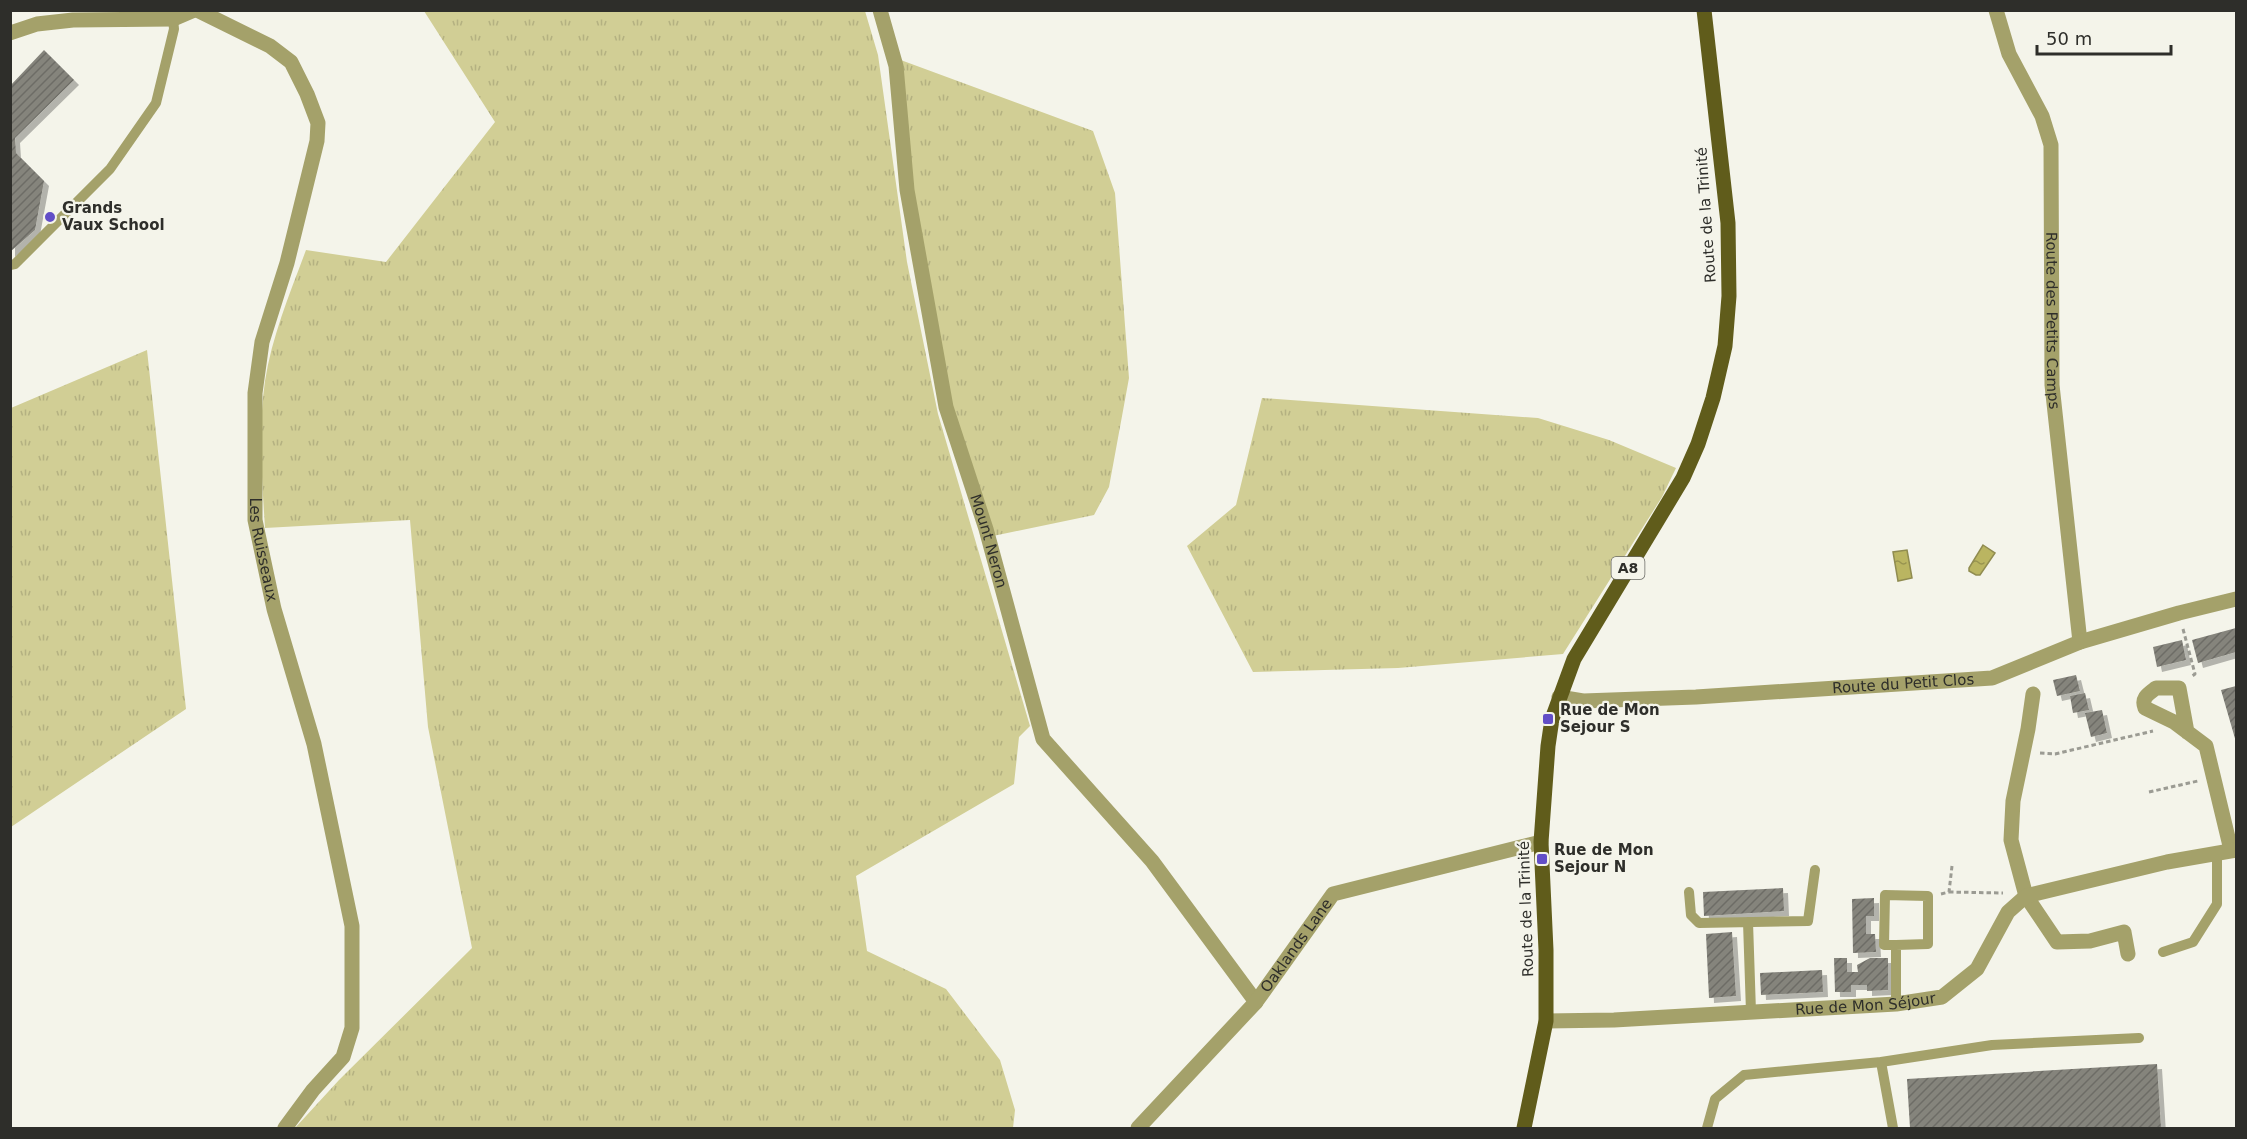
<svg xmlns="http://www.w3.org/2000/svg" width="2247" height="1139" font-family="'DejaVu Sans',sans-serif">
<defs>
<pattern id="grass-tufts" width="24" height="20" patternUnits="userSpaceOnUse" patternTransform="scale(1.5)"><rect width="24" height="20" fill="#d1ce95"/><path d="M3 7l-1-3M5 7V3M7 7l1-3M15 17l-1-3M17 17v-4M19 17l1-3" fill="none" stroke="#b4b181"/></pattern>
<pattern id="water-ripples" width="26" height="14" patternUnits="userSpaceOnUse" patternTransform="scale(1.5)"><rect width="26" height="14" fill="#bab561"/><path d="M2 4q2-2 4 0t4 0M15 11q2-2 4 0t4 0" fill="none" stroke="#989450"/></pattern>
<pattern id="building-hatch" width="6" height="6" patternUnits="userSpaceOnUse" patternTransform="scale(1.5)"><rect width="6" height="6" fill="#85847c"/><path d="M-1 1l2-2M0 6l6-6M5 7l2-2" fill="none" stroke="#6d6c66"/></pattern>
<filter id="shadow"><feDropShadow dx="5" dy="5" stdDeviation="0" flood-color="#0004"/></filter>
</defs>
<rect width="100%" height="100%" fill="#f4f4ea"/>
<path fill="url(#grass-tufts)" d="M424,11H865L878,55L907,262L938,414L1030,726L1019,737L1014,784L856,876L867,951L946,989L1000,1060L1015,1110L1013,1128H295L339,1080L472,948L428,727L410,520L265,528C262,479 258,430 265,381C272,336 290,293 306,250L386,262L495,122Z
M898,59L1093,131L1115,193L1129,378L1109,487L1094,515L993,536L948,405L918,227Z
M147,350L186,709L11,827V408Z
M1262,398L1538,418L1609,440L1676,468L1662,497L1563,654L1398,668L1253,672L1187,546L1236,505Z"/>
<path fill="url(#water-ripples)" stroke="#908c50" stroke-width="1.5" d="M1983,545L1995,553L1980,575H1976L1969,571V568Z
M1907,550L1912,578L1898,581L1893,552Z"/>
<path fill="url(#building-hatch)" filter="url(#shadow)" d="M44,50L74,80L15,138L16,153L44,181L35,230L10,252V86Z
M2236,628V652L2198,663L2192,640Z
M2182,640L2186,660L2157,667L2153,647Z
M2076,675L2080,691L2057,696L2053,680Z
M2236,686V742L2221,690Z
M2085,693L2089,710L2073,713L2070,696Z
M2102,710L2107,733L2091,737L2085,713Z
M1783,888L1784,911L1704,916L1703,892Z
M1874,898V916H1866V934H1875L1876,952L1853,953L1852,899Z
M1732,932L1736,996L1709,998L1706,934Z
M1834,958H1847V972H1858L1857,965L1870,958H1888V990L1867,991V985H1851V992H1835Z
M1822,970L1823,992L1761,995L1760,973Z
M2157,1064L2161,1128H1910L1907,1079Z"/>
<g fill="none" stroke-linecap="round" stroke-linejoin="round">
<path stroke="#9b9b93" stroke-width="3" stroke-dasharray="4.5 3" stroke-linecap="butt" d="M2183,629L2195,674L2191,677
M2040,753L2055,754L2153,731
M2149,792L2198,781
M1949,892L2003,893
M1941,894L1949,892L1952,866"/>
<path stroke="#a4a16a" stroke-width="10" d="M10,265L15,264L110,169L156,103L174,29L173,19
M1689,892L1691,915L1699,923L1808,921L1815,870
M1748,922L1751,1012
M2163,952L2193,942L2217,904V852
M1896,1004V945H1884L1885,895L1928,896V944L1896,945
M1881,1062L1893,1128
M1707,1128L1715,1099L1744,1075L1881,1062L1992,1045L2139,1038"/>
<g stroke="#a4a16a" stroke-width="15">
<path id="s1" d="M197,10L270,46L291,62L307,94L318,123L317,141L287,263L262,342L255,393V520L274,609L314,744L352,926V1028L343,1057L313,1090L285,1128"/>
<path id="s2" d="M880,10L896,66L907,190L946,407L986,529L1043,739L1152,861L1256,1002"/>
<path id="s3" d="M1996,10L2009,54L2042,116L2051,145L2052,385L2080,642"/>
<path d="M10,33L37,24L73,20L173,19L194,10"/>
<path d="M2033,694L2028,729L2013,801L2011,840L2026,896L2057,942L2090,941L2124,932L2128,954"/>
<path id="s4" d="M1559,697L1583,701L1696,697L1992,678L2080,642L2179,613L2236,599"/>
<path d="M2187,732L2179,688H2156C2148,694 2141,698 2145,708L2174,722L2206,746L2231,850"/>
<path id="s5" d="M1546,1021L1614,1020L1896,1004L1942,997L1977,969L2008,912L2026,896L2167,862L2236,850"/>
<path id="s6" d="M1138,1128L1256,1002L1333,894L1541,842"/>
</g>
<path stroke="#605c1b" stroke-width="15" d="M1524,1128L1546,1021V950L1541,842L1548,746L1552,719L1574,659L1683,478L1698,444L1713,398L1725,346L1729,296L1728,223L1704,10"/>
</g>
<g fill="#624ec7" stroke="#f4f4ea" stroke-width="2">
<circle cx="50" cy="217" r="6"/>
<rect x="1542" y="713" width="12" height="12" rx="3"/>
<rect x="1536" y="853" width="12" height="12" rx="3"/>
</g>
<g text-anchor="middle" stroke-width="4.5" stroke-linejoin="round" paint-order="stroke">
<rect fill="#f4f4ea" stroke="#696964" stroke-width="1.5" x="1611.5" y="557" width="33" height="22" rx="4.5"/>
<g font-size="14" font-weight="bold" fill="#2e2e2a">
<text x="1628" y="573">A8</text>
</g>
<g font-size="15" font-weight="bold" fill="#2e2e2a" stroke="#f4f4ea" text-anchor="start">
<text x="62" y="213">Grands<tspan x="62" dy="17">Vaux School</tspan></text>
<text x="1560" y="715">Rue de Mon<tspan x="1560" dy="17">Sejour S</tspan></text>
<text x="1554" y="855">Rue de Mon<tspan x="1554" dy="17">Sejour N</tspan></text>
</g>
<g font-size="15" fill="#2e2e2a" stroke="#f4f4ea">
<text transform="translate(1706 215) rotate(-94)" y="5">Route de la Trinité</text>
<text dy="5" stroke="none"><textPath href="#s3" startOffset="322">Route des Petits Camps</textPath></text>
<text dy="5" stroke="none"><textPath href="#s2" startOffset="544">Mount Neron</textPath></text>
<text dy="5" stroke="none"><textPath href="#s1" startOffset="610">Les Ruisseaux</textPath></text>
<text dy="5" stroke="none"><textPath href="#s4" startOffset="345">Route du Petit Clos</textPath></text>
<text transform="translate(1526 909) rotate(-92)" y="5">Route de la Trinité</text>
<text dy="5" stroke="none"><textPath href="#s6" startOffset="242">Oaklands Lane</textPath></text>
<text dy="5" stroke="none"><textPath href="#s5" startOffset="320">Rue de Mon Séjour</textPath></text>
</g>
</g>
<rect width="2247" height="1139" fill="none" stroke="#2e2e2a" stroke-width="24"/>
<path d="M2037 45v9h134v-9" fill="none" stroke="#2e2e2a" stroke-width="3"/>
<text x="2046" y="45" font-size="18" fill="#2e2e2a" stroke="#f4f4ea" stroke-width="4.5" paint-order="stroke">50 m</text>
</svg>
